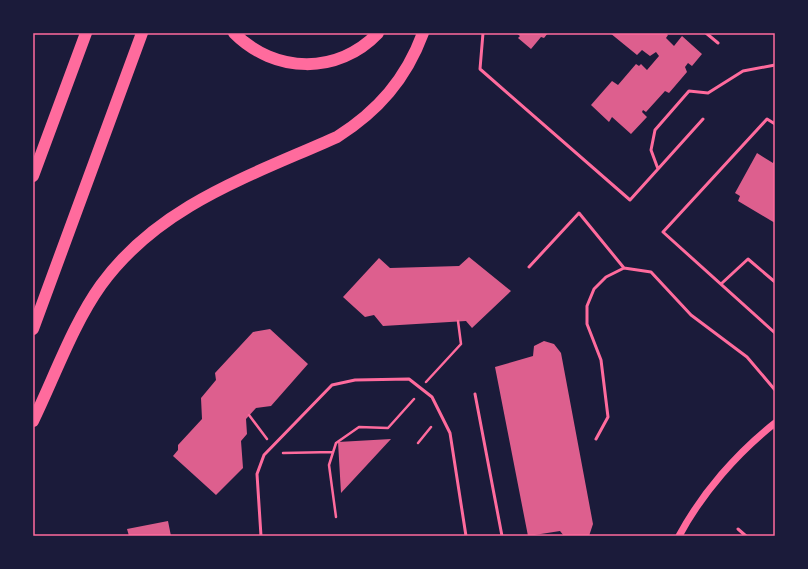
<svg xmlns="http://www.w3.org/2000/svg" width="808" height="569" font-family="'DejaVu Sans',sans-serif">
<rect width="100%" height="100%" fill="#1b1b3a"/>
<path fill="#dd5f8e" d="M516,33H548L544,38L541,37L531,49L518,38L520,36Z
M610,33H665L668,35L666,38L674,46L682,36L702,54L692,66L688,63L685,67L687,72L669,93L665,91L646,112L643,110L642,112L647,117L631,134L612,117L609,122L591,105L612,81L618,85L636,64L639,66L641,64L647,70L659,56L656,52L650,56L642,50L637,55Z
M757,153L773,163L775,159V223L738,201L740,196L735,193Z
M469,257L511,291L472,328L466,321L383,326L374,315L365,317L343,297L379,258L390,268L459,266Z
M270,329L308,364L271,406L256,408L246,419L247,434L241,441L243,468L216,495L173,456L178,450V445L202,419L201,398L216,380L215,373L253,332Z
M544,341L554,344L561,353L593,524L589,536H564L560,531L528,536L495,367L533,356L534,346Z
M391,439L341,493L338,442Z
M168,521L171,536H129L127,529Z"/>
<g fill="none" stroke-linecap="round" stroke-linejoin="round">
<path stroke="#ff6b9d" stroke-width="2.5" d="M426,382L461,344L458,321
M249,415L267,439
M418,443L431,427
M283,453L333,452
M336,517L329,465L336,443L359,427L388,428L414,399"/>
<path stroke="#ff6b9d" stroke-width="3" d="M483,33L480,69L630,200L658,169L651,150L655,130L689,91L708,93L743,71L775,65
M706,33L718,43
M775,124L767,119L663,232L775,333
M658,169L703,119
M529,267L579,213L624,268L606,277L594,289L587,306V324L601,360L608,417L596,439
M624,268L651,272L691,315L747,357L775,390
M721,284L748,259L775,282
M475,394L502,536
M738,529L746,536
M261,536L257,474L264,455L332,385L355,380L409,379L432,397L450,433L466,536"/>
<path stroke="#ff6b9d" stroke-width="7" d="M679,536C702,493 737,453 775,423"/>
<path stroke="#ff6b9d" stroke-width="12" d="M234,33C275,74 338,75 378,33
M33,176L86,33
M33,329L142,33
M33,421C54,378 73,324 101,285C159,205 250,176 337,137C378,111 406,79 423,33"/>
</g>
<rect width="808" height="569" fill="none" stroke="#1b1b3a" stroke-width="68"/>
<rect x="34" y="34" width="740" height="501" fill="none" stroke="#ff6b9d" stroke-width="1.5"/>
</svg>
